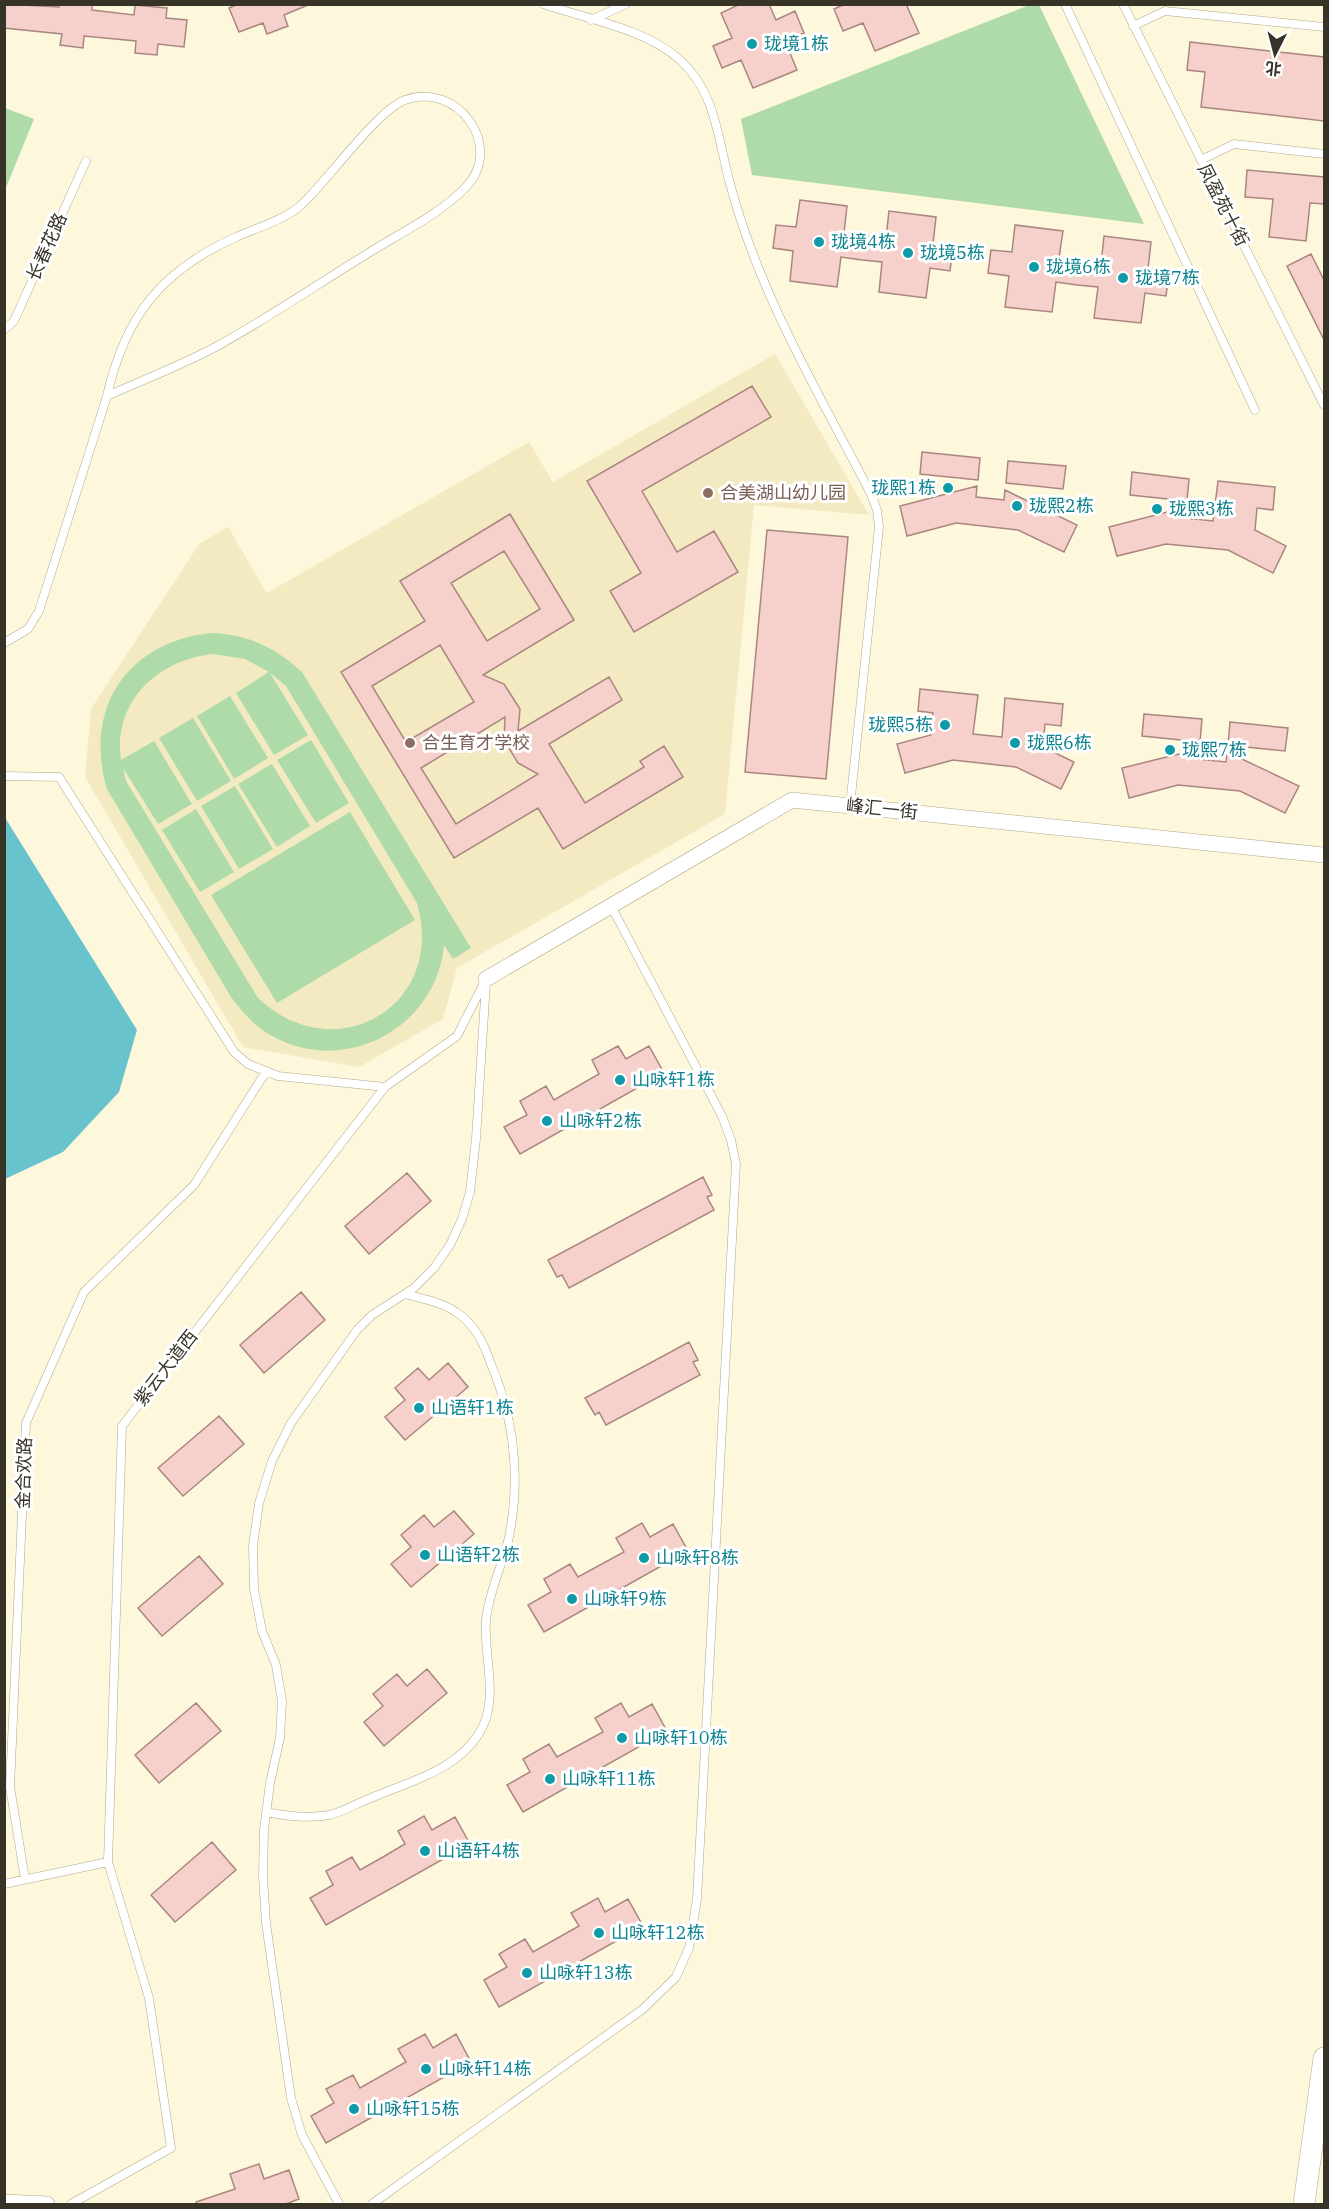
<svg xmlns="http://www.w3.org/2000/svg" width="1329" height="2209" font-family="'IBM Plex Serif','Noto Sans SC',serif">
<rect width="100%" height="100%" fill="#fdf7dc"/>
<path fill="#f4eac1" d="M775,354L869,515L754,505L725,814L457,968L443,1019L359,1067L243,1047L85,777L91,709L199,544L228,527L267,593L529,442L553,482Z"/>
<path fill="#aedba9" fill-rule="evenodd" d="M1032,4L1039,5L1144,224L752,175L741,119Z
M5,108L34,119L5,190L4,108Z
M212,633C249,635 275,647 302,672L471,948L453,959L444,945C437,1027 346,1076 274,1037C256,1028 243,1013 231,997L107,789C83,708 128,641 212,633ZM213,654L245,659L269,672L236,693L274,755L308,735L270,673L286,686L417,903C447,1006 335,1071 258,998L126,781L123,768L158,824L192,804L154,741L121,760C113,702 157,660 213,654Z
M230,696L268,758L234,779L197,716Z
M193,718L231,781L197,801L159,738Z
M311,740L349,803L316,823L277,760Z
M272,764L310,826L277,847L238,784Z
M235,786L273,849L239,869L201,806Z
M196,809L234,872L200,892L162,830Z
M350,812L415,920L277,1003L211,895Z"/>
<path fill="#69c3cc" d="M4,816L137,1030L119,1092L63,1152L5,1179Z"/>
<path fill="#f6d0ca" stroke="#aa8681" stroke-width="1.5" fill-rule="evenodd" d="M4,4L59,7V4H92V10L134,15L135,5L167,8L166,18L187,20L184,47L158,44L157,55L135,53L136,41L84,36L83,48L60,45L62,34L4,28Z
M238,4H308V5L284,15L288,26L267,34L263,23L239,32L229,8Z
M740,4H769L776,20L795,11L804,33L785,41L797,70L753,88L741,60L722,68L713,46L732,38L721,13Z
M845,4H906L919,33L875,51L863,23L843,31L834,9Z
M1190,42L1324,57V121L1201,107L1205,72L1187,70Z
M1247,170L1324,177V204L1310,203L1306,241L1269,237L1273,199L1245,197Z
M800,200L847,206L844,233L865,236L886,238L889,211L936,217L933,244L953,247L950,271L930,268L926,298L879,292L882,262L862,260L841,257L837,287L790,281L793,251L773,248L776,225L796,227Z
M1015,225L1063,231L1059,258L1101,264L1104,236L1151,242L1148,269L1169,272L1166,296L1145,293L1141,323L1094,318L1098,287L1077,285L1056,282L1052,312L1005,307L1009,276L988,273L991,250L1012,252Z
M1311,254L1324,280V340L1287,266Z
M752,386L771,417L642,491L677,552L714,531L738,572L634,632L610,591L641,573L587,481Z
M922,452L980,458L978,480L920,474Z
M1008,461L1066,466L1063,489L1006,483Z
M1132,472L1189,479L1187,501L1130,495Z
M1218,481L1275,487L1273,510L1257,508L1255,530L1286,546L1273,573L1228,550L1166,544L1117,556L1109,527L1187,507L1186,518L1213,521Z
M977,486L976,497L1004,500L1005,490L1077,525L1064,552L1018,530L956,523L907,536L900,506Z
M510,514L574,620L483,675L504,684L520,709L518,731L609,677L622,700L549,744L585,803L644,767L640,761L664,746L683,777L563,849L538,808L454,858L341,672L425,621L400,581ZM504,551L540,609L487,641L451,583ZM440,645L474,702L406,742L372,686ZM505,717L504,740L518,763L538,774L456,824L421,768Z
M767,530L848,537L826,779L745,772Z
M920,689L978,695L973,734L1002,737L1005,698L1063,704L1061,726L1045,724L1043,747L1074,762L1061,789L1016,767L953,760L905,773L897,744L931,735L933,713L918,711Z
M1144,714L1202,719L1200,742L1142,736Z
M1230,722L1288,728L1285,751L1228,745Z
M1199,749L1198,759L1226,762L1227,752L1299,786L1285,813L1240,791L1178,785L1129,798L1122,768Z
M618,1046L626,1059L649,1046L664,1073L520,1154L504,1127L527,1115L520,1101L546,1086L554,1100L599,1074L592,1060Z
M407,1173L431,1201L369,1254L345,1226Z
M703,1177L712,1195L707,1197L714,1210L569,1288L562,1275L557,1277L548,1260Z
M301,1292L325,1320L264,1373L240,1345Z
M689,1342L698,1360L693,1362L700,1375L606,1425L599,1412L595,1415L585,1398Z
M448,1363L468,1387L405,1440L385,1417L405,1400L395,1388L418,1368L429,1380Z
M219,1416L244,1444L183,1496L158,1468Z
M454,1511L474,1534L411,1587L391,1564L411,1547L401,1535L424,1515L434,1527Z
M642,1523L650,1537L673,1524L688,1551L544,1632L528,1605L551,1592L544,1579L570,1564L578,1577L624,1552L616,1538Z
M199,1556L223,1584L162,1636L138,1608Z
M427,1669L447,1693L384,1746L364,1722L383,1706L373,1694L397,1674L407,1686Z
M196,1703L221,1731L159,1783L135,1755Z
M621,1703L629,1717L652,1704L667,1731L523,1812L507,1785L530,1772L523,1759L549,1744L557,1757L603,1732L595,1718Z
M424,1816L432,1830L455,1817L470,1844L326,1925L310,1898L333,1885L326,1871L352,1857L360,1870L383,1857L405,1844L398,1831Z
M212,1842L236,1870L175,1922L151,1895Z
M598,1898L605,1912L628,1899L643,1926L499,2007L484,1980L507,1967L499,1954L525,1939L533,1952L579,1926L571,1913Z
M425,2034L433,2048L456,2034L471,2062L326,2143L311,2116L334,2103L326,2089L353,2075L360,2088L406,2062L398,2049Z
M259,2164L264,2179L289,2170L299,2199L283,2205H196V2202L235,2189L230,2174Z"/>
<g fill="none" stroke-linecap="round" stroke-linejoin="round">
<g stroke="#b0a888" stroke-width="9">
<path id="lane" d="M543,4C587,19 646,29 680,60C715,91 718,138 729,180C758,292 818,392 871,494L877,510L879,527L850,806
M1065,4L1255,410
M1123,4L1324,405
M591,20L626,4
M1133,26L1165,11L1324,27
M1201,160L1234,144L1324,154
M4,330L14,321L86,161
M4,643L28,629L39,611L107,396C125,316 161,271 236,237C254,229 286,219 300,206C326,183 377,110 405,100C457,81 505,146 466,187C439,215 400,233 367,254C318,284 271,316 221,344C185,364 145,379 107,396
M4,776L59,777L234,1052L248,1064L278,1076L385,1087
M266,1812C288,1816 307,1819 329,1815C343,1812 357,1803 371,1798C408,1782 455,1771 478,1735C501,1701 483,1657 486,1620C489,1591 503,1564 509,1537C521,1477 514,1419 491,1364C484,1344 475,1324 456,1312C442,1302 422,1299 405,1294
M25,1879L10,1787L26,1423L84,1292L194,1185L265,1073
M4,1884L108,1862
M71,2204L171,2148L149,1998L108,1862L122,1426L385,1087L457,1036L486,979
M339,2204L302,2135L291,2098L266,1923L263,1877L264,1830L270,1783L280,1738L282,1701L276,1665L262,1631L254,1589L253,1546L259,1503L272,1461L291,1423L357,1330L372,1315L414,1288L434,1268L450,1245L462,1219L470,1192L476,1139L486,982
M372,2204L643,2009L676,1977L689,1948L697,1899L736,1164L731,1140L722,1116L611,906"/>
</g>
<g stroke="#b0a888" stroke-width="16">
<path id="street" d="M486,979L792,800L1324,855
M4,2202L47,2204"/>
</g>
<g stroke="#b0a888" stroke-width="22">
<path id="secondary" d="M1304,2204L1324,2058"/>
</g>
<use href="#lane" stroke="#fff" stroke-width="8"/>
<use href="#street" stroke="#fff" stroke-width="15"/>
<use href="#secondary" stroke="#fff" stroke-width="21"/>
</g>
<g fill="#0f9aa8" stroke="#fff" stroke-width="2">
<circle cx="752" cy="44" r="6"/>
<circle cx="819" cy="242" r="6"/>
<circle cx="908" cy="253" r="6"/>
<circle cx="1034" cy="267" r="6"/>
<circle cx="1123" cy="278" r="6"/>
<circle cx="948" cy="488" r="6"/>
<circle cx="1017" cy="506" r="6"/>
<circle cx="1157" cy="509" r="6"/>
<circle cx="945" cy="725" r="6"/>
<circle cx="1015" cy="743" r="6"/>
<circle cx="1170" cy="750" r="6"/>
<circle cx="620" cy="1080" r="6"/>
<circle cx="547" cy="1121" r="6"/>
<circle cx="419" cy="1408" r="6"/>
<circle cx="425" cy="1555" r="6"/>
<circle cx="644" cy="1558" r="6"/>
<circle cx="572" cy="1599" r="6"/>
<circle cx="622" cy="1738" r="6"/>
<circle cx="550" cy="1779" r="6"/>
<circle cx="425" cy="1851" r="6"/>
<circle cx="599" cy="1933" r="6"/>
<circle cx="527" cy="1973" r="6"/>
<circle cx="426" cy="2069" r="6"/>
<circle cx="354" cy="2109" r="6"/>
</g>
<g fill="#8d6e63" stroke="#fff" stroke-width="2">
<circle cx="708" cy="493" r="6"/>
<circle cx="410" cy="743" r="6"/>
</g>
<g text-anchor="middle" stroke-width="6" stroke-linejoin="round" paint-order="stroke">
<g font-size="18" fill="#0d838f" stroke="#fff" text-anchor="start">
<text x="764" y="50">珑境1栋</text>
<text x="831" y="248">珑境4栋</text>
<text x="920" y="259">珑境5栋</text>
<text x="1046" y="273">珑境6栋</text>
<text x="1135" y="284">珑境7栋</text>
<text x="936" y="494" text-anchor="end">珑熙1栋</text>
<text x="1029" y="512">珑熙2栋</text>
<text x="1169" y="515">珑熙3栋</text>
<text x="933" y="731" text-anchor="end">珑熙5栋</text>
<text x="1027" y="749">珑熙6栋</text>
<text x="1182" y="756">珑熙7栋</text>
<text x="632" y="1086">山咏轩1栋</text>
<text x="559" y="1127">山咏轩2栋</text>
<text x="431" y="1414">山语轩1栋</text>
<text x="437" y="1561">山语轩2栋</text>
<text x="656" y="1564">山咏轩8栋</text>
<text x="584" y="1605">山咏轩9栋</text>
<text x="634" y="1744">山咏轩10栋</text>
<text x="562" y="1785">山咏轩11栋</text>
<text x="437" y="1857">山语轩4栋</text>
<text x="611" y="1939">山咏轩12栋</text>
<text x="539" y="1979">山咏轩13栋</text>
<text x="438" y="2075">山咏轩14栋</text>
<text x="366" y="2115">山咏轩15栋</text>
</g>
<g font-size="18" fill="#373326" stroke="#fff">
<text transform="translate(1223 205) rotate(63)" y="6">凤盈苑十街</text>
<text transform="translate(47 247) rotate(-66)" y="6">长春花路</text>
<text transform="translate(882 809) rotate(6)" y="6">峰汇一街</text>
<text transform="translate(166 1368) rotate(-52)" y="6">紫云大道西</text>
<text transform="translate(24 1473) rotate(-88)" y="6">金合欢路</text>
</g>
<g font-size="18" fill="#785e54" stroke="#fff" text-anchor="start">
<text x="720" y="499">合美湖山幼儿园</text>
<text x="422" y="749">合生育才学校</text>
</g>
</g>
<rect width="1329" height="2209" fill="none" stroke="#373326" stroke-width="12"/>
<g transform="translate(1275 54) rotate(186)" stroke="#ffffff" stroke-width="4.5" paint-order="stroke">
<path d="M0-4.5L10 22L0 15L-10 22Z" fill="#373326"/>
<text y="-9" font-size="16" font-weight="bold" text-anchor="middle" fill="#373326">北</text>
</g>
</svg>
